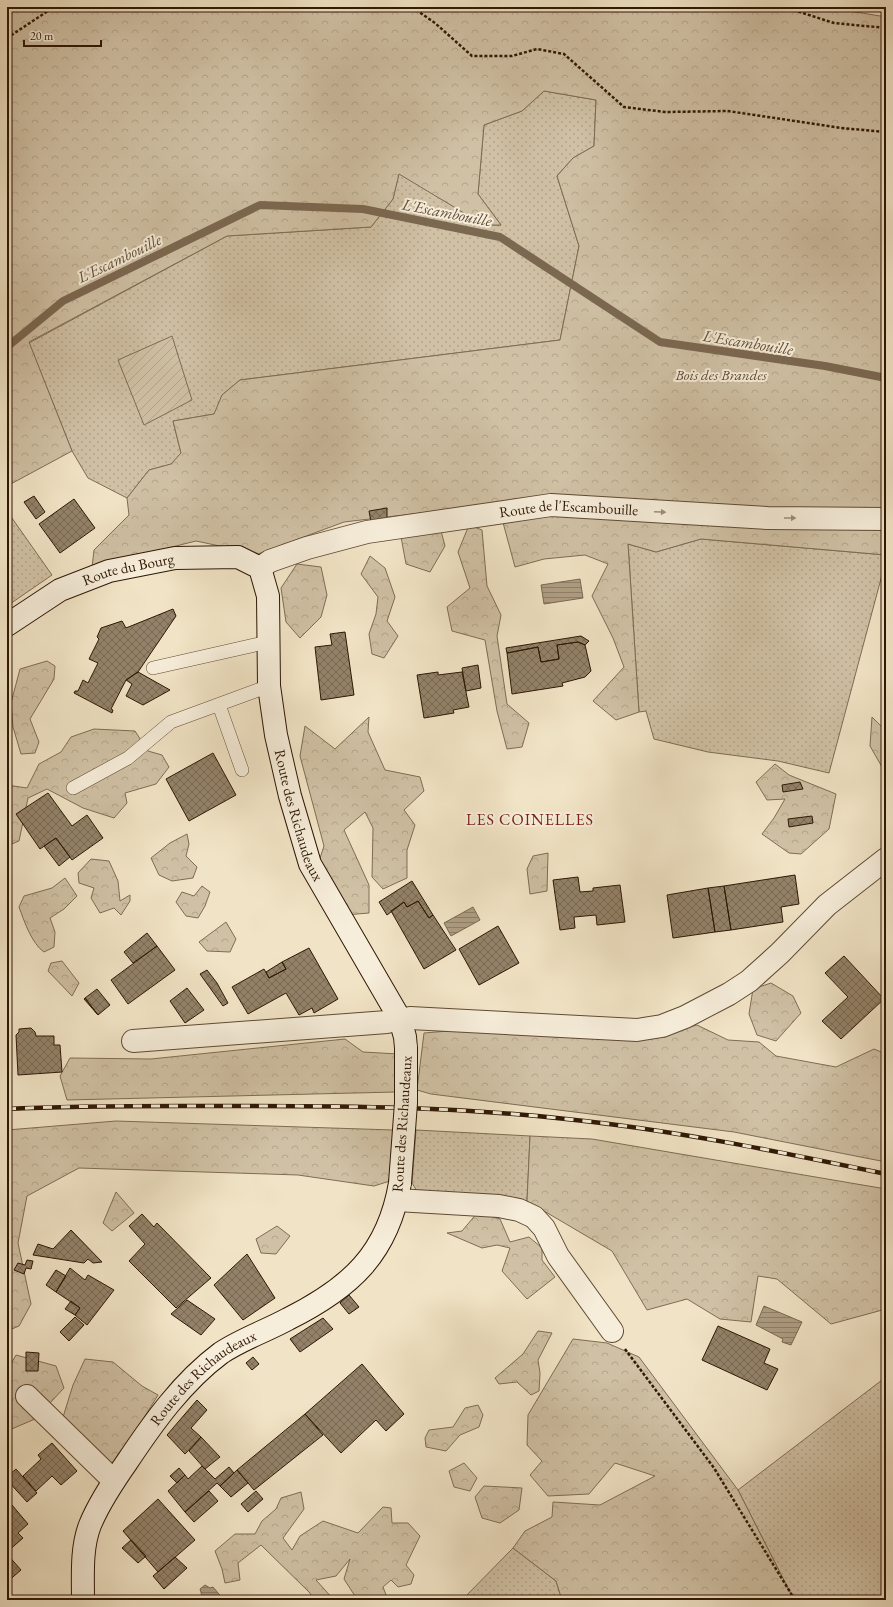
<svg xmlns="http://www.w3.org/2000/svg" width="893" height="1607" font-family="'EB Garamond',serif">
<defs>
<pattern id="grass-dots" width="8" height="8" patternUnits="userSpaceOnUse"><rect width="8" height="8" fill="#d0c1a5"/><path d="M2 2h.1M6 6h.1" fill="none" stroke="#b3a58c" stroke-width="1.8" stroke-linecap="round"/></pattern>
<pattern id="forest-crowns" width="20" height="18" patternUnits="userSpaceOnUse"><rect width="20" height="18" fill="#d0c1a5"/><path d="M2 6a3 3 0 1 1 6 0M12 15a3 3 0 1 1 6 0" fill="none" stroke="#b3a58c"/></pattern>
<pattern id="garden-furrows" width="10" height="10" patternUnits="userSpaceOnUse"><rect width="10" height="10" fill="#d0c1a5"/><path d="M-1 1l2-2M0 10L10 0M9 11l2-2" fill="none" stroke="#b3a58c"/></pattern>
<pattern id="water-rules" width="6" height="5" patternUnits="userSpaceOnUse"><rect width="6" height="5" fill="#af9e84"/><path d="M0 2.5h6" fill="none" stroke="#8f806a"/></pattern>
<pattern id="building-cross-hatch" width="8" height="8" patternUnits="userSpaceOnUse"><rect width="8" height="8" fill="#938269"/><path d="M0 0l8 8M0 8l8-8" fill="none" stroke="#786954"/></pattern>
</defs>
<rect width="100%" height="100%" fill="#f1e4c6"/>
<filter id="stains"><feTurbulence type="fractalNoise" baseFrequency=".005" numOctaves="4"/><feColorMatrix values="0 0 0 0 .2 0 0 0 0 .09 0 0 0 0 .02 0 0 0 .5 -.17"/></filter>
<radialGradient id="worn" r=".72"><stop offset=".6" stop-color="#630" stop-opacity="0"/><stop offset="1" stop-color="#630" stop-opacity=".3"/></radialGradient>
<path fill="url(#grass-dots)" stroke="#7f6c54" d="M544,91L596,100L594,146L573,158L557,176L579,246L560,340L240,380L222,395L215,414L173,421L181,453L172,464L149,470L127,498L88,478L72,451L29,343L227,236L371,227L393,199L399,173L484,225H501L478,194L484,125L522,111Z
M7,511L52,575L7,606Z
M701,539L886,555V560L829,773L778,761L708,752L654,739L646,711L639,712L628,544L656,552Z
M416,1130L530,1136L527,1201L417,1191L412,1183Z
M886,1377V1600H794L738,1490Z
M513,1548L556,1581L562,1600H462Z"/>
<path fill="url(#forest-crowns)" stroke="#7f6c54" d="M11,7H826L886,17V555L701,539L656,552L628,544L639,712L616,720L593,701L624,667L613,638L592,596L608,564L585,555L544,559L515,567L498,504L344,522L258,554L196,541L92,567L94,550L129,515L127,498L149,470L171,464L181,453L173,421L214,414L222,395L240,380L560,340L579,246L557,176L573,158L594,146L596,100L544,91L522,111L484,125L478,194L501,225H484L399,174L393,199L371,227L227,236L29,342L72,451L7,486V9Z
M469,525L482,530L487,586L501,615L497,636L507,704L529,723L522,747L507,749L497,711L485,640L452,631L447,607L470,588L458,552Z
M440,527L445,546L430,572L406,564L401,537Z
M370,556L385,568L395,597L387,621L398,636L384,658L372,654L369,634L376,614L378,597L361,574Z
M297,564L321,567L327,595L321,617L300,638L286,622L281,588Z
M47,661L55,666L54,679L30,719L39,742L35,753L21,754L13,727L11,703L20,669Z
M369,717L368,732L385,770L420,777L424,791L404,810L415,825L407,850V878L383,889L372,877L373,828L365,812L344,830L369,885V913L345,915L318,864L324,846L300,756L305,726L335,749Z
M872,717L886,731V774L870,746Z
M94,729L135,731L148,751L162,755L169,767L156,784L125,793L127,803L114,818L83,808L47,789L28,798L19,841L7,846V785L27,788L39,764L61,752L71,737Z
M775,764L789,775L836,794L829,829L801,854L789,853L762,834L774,818L785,799L767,800L756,782Z
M187,834L189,844L186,856L197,867L193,878L172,881L159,875L151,858L170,843Z
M548,853L547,891L530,894L527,869L533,856Z
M91,859L109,861L118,881L120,901L130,895V901L121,915L114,908L100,913L91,898L94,888L79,883L78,873Z
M65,878L77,896L64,909L50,918L55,932L54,947L44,952C32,944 24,921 19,907L24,896L52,888Z
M202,886L210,892L205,906L198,918L186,916L176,902L182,892L194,896Z
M226,922L236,939L230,952L207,951L199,942Z
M62,961L79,983L72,996L48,971L51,963Z
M771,983L793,996L801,1013L776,1041L757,1035L749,1014L753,989Z
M697,1025L728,1040L759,1042L776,1056L836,1067L874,1049L886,1054V1162L734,1132L431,1094L417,1090L424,1033L485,1028L640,1040Z
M345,1039L363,1052L398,1054L396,1092L67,1100L60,1076L70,1058L151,1059Z
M116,1121L393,1130L390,1181L374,1186L298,1175L79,1168L27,1196L18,1243L31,1304L19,1326L7,1331V1130Z
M530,1136L592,1139L886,1189V1309L831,1324L777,1279L758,1276L751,1322L720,1319L687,1299L647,1310L612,1251L527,1201Z
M116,1192L134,1213L112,1231L103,1223Z
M478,1212L500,1219L510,1242L529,1237L542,1248V1260L555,1277L527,1299L502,1271L510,1248L497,1245L482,1248L447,1233L462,1231Z
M277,1226L290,1236L276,1254L261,1253L256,1239Z
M538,1331L552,1333L538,1360L540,1373L539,1391L531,1395L517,1382L499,1384L495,1378L523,1354Z
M573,1339L607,1343L639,1357L738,1490L794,1600H562L556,1581L513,1548L525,1531L552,1517L553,1502L600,1505L655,1476L615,1463L589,1494L548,1496L530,1475L542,1461L527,1445L528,1415Z
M16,1355L56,1366L64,1388L35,1419L7,1431V1371Z
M85,1359L113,1362L142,1386L158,1395L114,1466L63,1417L73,1385Z
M478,1405L483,1415L479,1427L460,1435L446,1451L426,1447L425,1438L429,1430L453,1427L465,1408Z
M464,1463L477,1478L470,1491L454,1487L449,1471Z
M484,1486L522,1488L519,1510L500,1523L482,1518L475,1497Z
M301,1492L304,1509L283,1538L292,1550L300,1536L323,1521L358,1533L383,1507L391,1508L392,1523H408L420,1536L406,1565L414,1575L411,1584L398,1587L391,1580L383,1587L388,1600H366L355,1596L344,1579L350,1559L336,1576L316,1580L334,1600H315L309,1592L261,1545L238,1563L240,1580L225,1583L222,1569L215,1551L235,1534H255L262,1521L276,1509L281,1498Z"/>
<path fill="url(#garden-furrows)" stroke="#7f6c54" d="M172,336L192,400L144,425L118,360Z"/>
<path fill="url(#water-rules)" stroke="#7b6851" d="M580,579L583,598L544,604L541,585Z
M473,907L480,920L451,936L444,923Z
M764,1306L802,1322L791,1345L782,1342L783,1339L756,1325Z
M205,1585L210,1588L213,1587L224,1600H202L200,1598L202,1596L200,1589Z"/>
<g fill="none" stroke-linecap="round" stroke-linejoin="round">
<path stroke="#7b6851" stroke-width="8" d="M7,347L63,301L260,205L363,209L500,237L660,342L825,366L886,378"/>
</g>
<path fill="url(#building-cross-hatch)" stroke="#2e1704" d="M34,496L45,512L36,519L24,502Z
M74,499L95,528L60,553L39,524Z
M387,508V519L371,522L369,511Z
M173,609L176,616L138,672L126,680L111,709L113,710L112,713L74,693L75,691H78L83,680L88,683L98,663L89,659L99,639L97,637L101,628L122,621L126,628Z
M345,632L354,695L321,700L315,647L332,645L330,634Z
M581,636L589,641L585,645L578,642L557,645L559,659L541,662L538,647L507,653L506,648Z
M578,642L585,645L591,671L585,677L562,683L563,686L512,694L507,653L538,647L541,662L559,659L557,645Z
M478,665L481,688L466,691L462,668Z
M138,672L170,690L143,705L126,696L132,684L126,680Z
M438,672V675L462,672L469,707L453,710L454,713L424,718L417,675Z
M213,753L236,795L189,821L166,779Z
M800,782L803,789L783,792L782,785Z
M48,793L72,826L87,815L103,838L72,860L56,838L40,849L16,814Z
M812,816L813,823L789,827L788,819Z
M56,838L70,857L59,866L44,846Z
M795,875L799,904L781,907L783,922L731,930L724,886Z
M578,877L580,892L593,891V888L620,885L625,922L597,925L596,915L574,917L575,928L560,930L553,880Z
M412,881L433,915L429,918L418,901L407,907L404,902L387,915L379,902Z
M724,886L731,930L715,932L708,888Z
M708,888L715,932L673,938L667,895Z
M418,901L429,918L433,915L456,950L424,969L391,911L404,902L407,907Z
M498,926L519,963L479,985L459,949Z
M147,933L157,946L133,963L124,952Z
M157,946L175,970L128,1004L111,980Z
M309,948L338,999L314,1013L312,1008L299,1015L286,993L248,1014L232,987L264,969L269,978L286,969L282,962Z
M844,956L884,999L841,1039L822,1021L848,997L825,973Z
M282,962L286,969L269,978L266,972Z
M207,970L217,983L228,1003L223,1006L200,974Z
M187,988L204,1010L185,1023L170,1001Z
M97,989L110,1005L98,1015L85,998Z
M7,994H10V1011H7Z
M85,998L98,1015L84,999Z
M31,1028L35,1032L36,1036H54V1045H60L62,1072L18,1075L16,1035L19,1032V1029Z
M142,1214L154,1227L157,1223L211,1278L176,1308L129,1261L145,1244L129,1226Z
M71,1230L102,1262L93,1263L88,1259L84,1263L33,1255L38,1244L53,1249Z
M247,1254L275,1298L243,1320L214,1285Z
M27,1260L33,1261L31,1269L26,1268L24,1274L14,1270L18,1263L25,1265Z
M70,1268L85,1280L88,1275L114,1290L87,1325L75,1315L80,1308L56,1292Z
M56,1270L66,1276L56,1292L46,1285Z
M349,1295L359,1307L349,1314L340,1303Z
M187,1300L215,1319L201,1335L171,1314Z
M71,1301L80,1308L75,1315L65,1309Z
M75,1317L84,1325L69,1341L60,1332Z
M323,1318L333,1329L300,1352L290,1339Z
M718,1326L770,1349L764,1363L778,1369L767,1390L702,1360Z
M26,1352L39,1353L38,1371H26Z
M253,1357L259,1364L252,1370L246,1363Z
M362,1364L404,1414L386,1431L376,1420L341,1453L305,1414Z
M197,1400L207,1410L191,1428L201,1437L185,1454L167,1435Z
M305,1414L323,1435L254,1490L237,1470Z
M201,1437L220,1457L205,1469L189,1451Z
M52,1443L77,1471L61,1485L52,1476L36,1491L23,1476L41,1459L38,1455Z
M202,1466L215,1479L229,1467L234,1473L220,1486L217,1483L185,1512L168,1491L185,1475L188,1479Z
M179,1468L185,1475L177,1483L170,1476Z
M16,1469L37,1493L27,1502L7,1480V1477Z
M237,1470L248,1483L231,1497L220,1486Z
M209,1491L218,1501L194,1522L185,1512Z
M256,1491L263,1499L248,1512L241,1504Z
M158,1499L195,1540L158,1572L123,1531Z
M12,1505L28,1524L18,1533L23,1538L7,1552V1510Z
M131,1540L146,1556L138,1563L122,1548Z
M7,1554L21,1570L7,1582Z
M175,1557L187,1568L164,1589L153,1576Z"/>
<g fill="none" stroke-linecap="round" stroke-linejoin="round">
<g stroke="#5f4a34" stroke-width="14">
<path id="lane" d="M153,668L268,642
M219,705L242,770
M73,788L128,758L171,722L269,686"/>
</g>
<g stroke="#5f4a34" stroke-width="24">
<g id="street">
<path id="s1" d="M260,568L270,561L307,548L367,532L551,505L767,518L886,519"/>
<path d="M133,1041L387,1022L410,1018L637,1030L662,1026L685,1017L729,994L749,981L780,953L827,905L886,859"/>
<path d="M397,1200L499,1206L519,1210L534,1217L544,1228L558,1256L612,1331"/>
<path d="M27,1396L114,1481"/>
</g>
</g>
<g stroke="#2e1704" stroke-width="24">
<g id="secondary">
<path id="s2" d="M7,625L60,590L109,571L175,558L238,557L260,568L268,596L269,686L276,735L290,796L310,864L400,1019L405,1037L406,1048"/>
<path id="s3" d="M83,1600C83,1576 81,1548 90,1525C99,1503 113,1482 127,1462C153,1423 182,1382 221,1353C242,1339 266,1331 288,1319C350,1288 388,1254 400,1183"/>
</g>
</g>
<path stroke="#2e1704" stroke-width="2.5" stroke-dasharray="3 2" stroke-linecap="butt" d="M412,7L435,23L472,56H512L537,49L564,54L624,107L665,112L728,111L841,128L886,132
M784,7L834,23L886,28
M7,38L54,7
M625,1349L714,1468L795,1600"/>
<use href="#lane" stroke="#f6edda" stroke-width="13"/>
<use href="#street" stroke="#f6edda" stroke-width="22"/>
<use href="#secondary" stroke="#f6edda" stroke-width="22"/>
<g stroke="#2e1704" stroke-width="4.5">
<path id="rail" d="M7,1109C86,1105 164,1106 242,1106C350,1106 459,1107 566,1119C674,1130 780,1152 886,1174"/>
</g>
<use href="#rail" stroke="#f6edda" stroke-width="3" stroke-dasharray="9" stroke-linecap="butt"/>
<g stroke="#2e1704" stroke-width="24" stroke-linecap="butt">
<path id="secondary-bridge" d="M400,1183L406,1103V1048"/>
</g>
<use href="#secondary-bridge" stroke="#f6edda" stroke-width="22"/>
</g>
<defs><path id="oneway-solid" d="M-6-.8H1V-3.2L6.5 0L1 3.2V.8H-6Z"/></defs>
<g fill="#9c8d7a">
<use href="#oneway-solid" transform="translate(660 512) rotate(3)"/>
<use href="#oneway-solid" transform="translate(790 518)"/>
</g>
<g text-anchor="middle" stroke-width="4" stroke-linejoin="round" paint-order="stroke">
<g font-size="15" font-style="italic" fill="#5f4a34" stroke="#f6edda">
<text x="721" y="380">Bois des Brandes</text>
</g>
<g font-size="15" fill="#2e1704" stroke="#f6edda">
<text dy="5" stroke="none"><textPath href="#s1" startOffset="317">Route de l'Escambouille</textPath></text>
<text dy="5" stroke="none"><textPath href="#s2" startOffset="135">Route du Bourg</textPath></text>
<text dy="5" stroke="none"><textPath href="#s2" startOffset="523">Route des Richaudeaux</textPath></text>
<text transform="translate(402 1124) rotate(-86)" y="5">Route des Richaudeaux</text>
<text dy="5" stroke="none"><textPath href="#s3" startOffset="264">Route des Richaudeaux</textPath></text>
</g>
<g font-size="16" font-style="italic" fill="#624d37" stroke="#f6edda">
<text transform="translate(447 212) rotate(11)" y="6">L'Escambouille</text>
<text transform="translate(119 258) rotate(-26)" y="6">L'Escambouille</text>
<text transform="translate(748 342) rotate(9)" y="6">L'Escambouille</text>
</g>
<g font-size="16" letter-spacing="1" fill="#7a1f14" stroke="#f6edda">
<text x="530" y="825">LES COINELLES</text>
</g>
</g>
<rect width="893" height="1607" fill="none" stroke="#f1e4c6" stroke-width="24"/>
<rect x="8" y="8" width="877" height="1591" fill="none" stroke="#2e1704" stroke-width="2"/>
<rect x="12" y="12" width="869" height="1583" fill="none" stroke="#2e1704"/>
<path d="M24 40v6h77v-6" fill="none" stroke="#2e1704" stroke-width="2"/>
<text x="30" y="40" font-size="12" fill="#2e1704" stroke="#f6edda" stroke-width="3" paint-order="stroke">20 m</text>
<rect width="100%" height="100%" filter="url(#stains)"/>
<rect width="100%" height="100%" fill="url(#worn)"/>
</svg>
